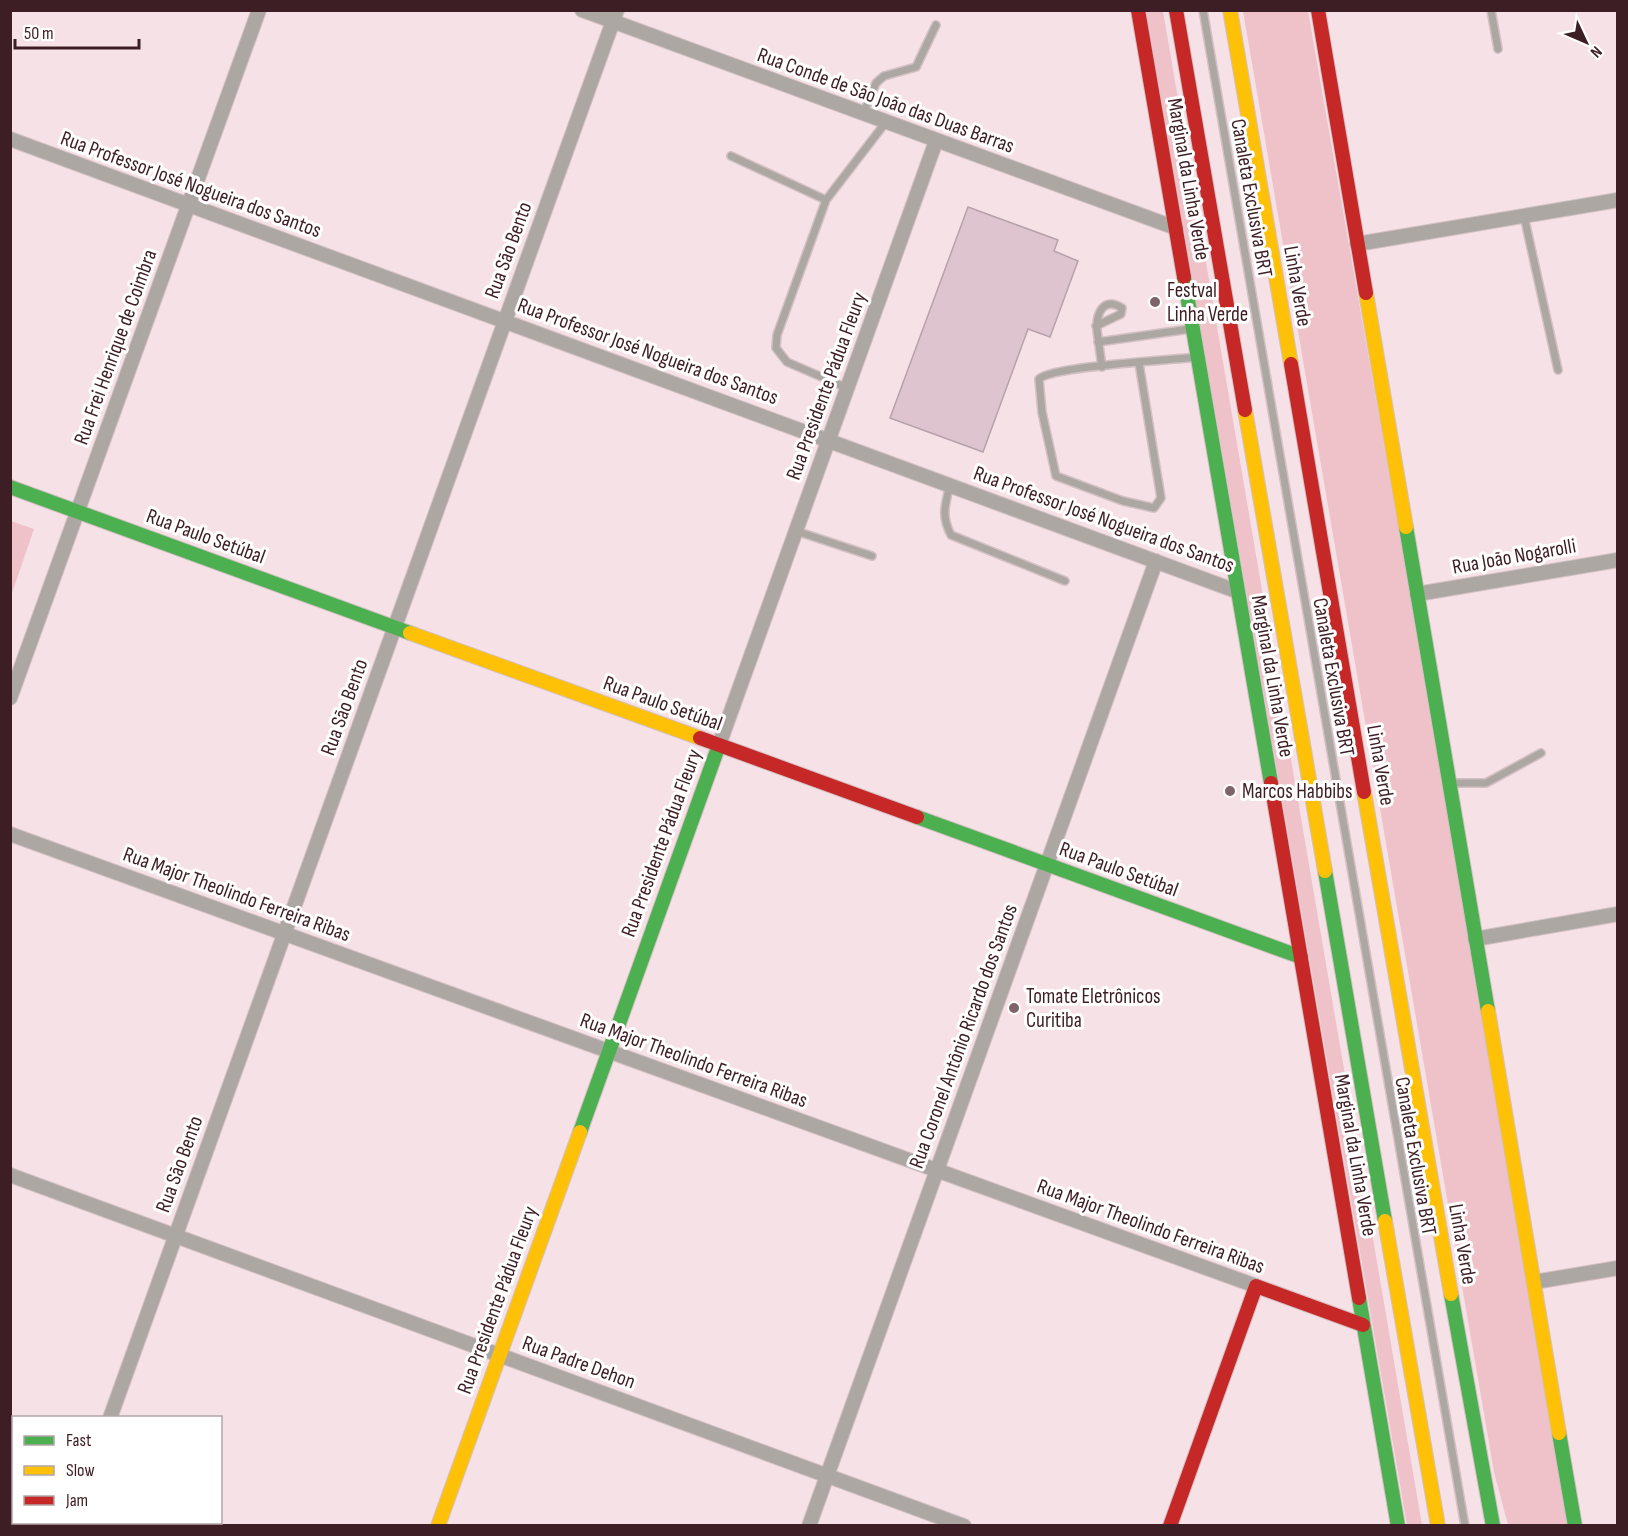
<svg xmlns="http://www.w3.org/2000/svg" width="1628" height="1536" font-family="'Sofia Sans Condensed',sans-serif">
<rect width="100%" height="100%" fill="#f6e2e6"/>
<path fill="#efc2ca" d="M1146,11H1163L1422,1525H1407Z
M1243,11H1308L1573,1525H1508L1494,1472Z
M11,521L34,529L11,596L10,521Z"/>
<path fill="#dec4cf" stroke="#b7a1aa" stroke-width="1.5" d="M968,207L1058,240L1054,251L1078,261L1050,337L1028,329L983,452L890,418Z"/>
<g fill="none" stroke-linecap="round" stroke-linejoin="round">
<g stroke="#d3c0c4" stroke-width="10">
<path id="lane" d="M1203,10L1465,1526
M1491,10L1498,49
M863,114L876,83L884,76L916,67L936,25
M731,156L826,200
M1524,216L1558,370
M1096,326L1121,314L1122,308C1103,296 1096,314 1097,330L1102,367
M1098,342L1190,329
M1139,363L1161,498L1154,508L1123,501L1056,476L1042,412L1039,379C1052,366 1172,360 1198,357
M847,388L787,362L776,348L777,335L826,200L886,122
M950,485C945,505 941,516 951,535L1065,581
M796,531L872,556
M1451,783H1486L1541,753"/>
</g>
<g stroke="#d3c0c4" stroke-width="16">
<path id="street" d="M582,10L1176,228
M10,139L1236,591
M1357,244L1618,200
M1417,594L1618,560
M10,698L259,10
M719,745L936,141
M10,834L1256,1286
M1475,939L1618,914
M10,1175L964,1526
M1534,1282L1618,1268
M110,1418L617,10
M71,1526L72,1522
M809,1526L1156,561"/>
</g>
<g stroke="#d3c0c4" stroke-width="16">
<path id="fast" d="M1184,277L1271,783
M10,487L410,633
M1406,527L1488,1011
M917,817L1301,957
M1325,871L1385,1221
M580,1132L719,745
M1451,1294L1493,1526
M1359,1298L1398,1526
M1559,1433L1575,1526"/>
</g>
<g stroke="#d3c0c4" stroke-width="16">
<path id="slow" d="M1230,10L1291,364
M1366,293L1406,527
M1245,410L1325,871
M410,633L700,738
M1364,792L1451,1294
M1488,1011L1559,1433
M1385,1221L1438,1526
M438,1526L580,1132"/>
</g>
<g stroke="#d3c0c4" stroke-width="16">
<path id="jam" d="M1138,10L1184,277
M1176,10L1245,410
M1318,10L1366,293
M1291,364L1364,792
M700,738L917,817
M1271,783L1359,1298
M10,1525L11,1526
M1170,1526L1256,1286L1363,1325"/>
</g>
<use href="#lane" stroke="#aca7a2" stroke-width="7"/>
<use href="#street" stroke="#aca7a2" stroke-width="14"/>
<use href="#fast" stroke="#4caf50" stroke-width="14"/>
<use href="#slow" stroke="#ffc107" stroke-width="14"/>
<use href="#jam" stroke="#c62828" stroke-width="14"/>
</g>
<g fill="#7e6369" stroke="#fff" stroke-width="2">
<circle cx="1155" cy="302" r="6"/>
<circle cx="1230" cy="791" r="6"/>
<circle cx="1014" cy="1008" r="6"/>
</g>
<g text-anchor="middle" stroke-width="6" stroke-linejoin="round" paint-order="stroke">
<g font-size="21" fill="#3e1e25" stroke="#fff">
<text transform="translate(886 100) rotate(20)" y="7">Rua Conde de São João das Duas Barras</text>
<text transform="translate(1189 179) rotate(80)" y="7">Marginal da Linha Verde</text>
<text transform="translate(191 184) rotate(20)" y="7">Rua Professor José Nogueira dos Santos</text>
<text transform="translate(1252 198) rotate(80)" y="7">Canaleta Exclusiva BRT</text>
<text transform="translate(508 250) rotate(-70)" y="7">Rua São Bento</text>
<text transform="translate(1298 286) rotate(80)" y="7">Linha Verde</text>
<text transform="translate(115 347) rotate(-70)" y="7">Rua Frei Henrique de Coimbra</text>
<text transform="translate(648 351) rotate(20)" y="7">Rua Professor José Nogueira dos Santos</text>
<text transform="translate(826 386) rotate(-70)" y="7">Rua Presidente Pádua Fleury</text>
<text transform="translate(1104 519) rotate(20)" y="7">Rua Professor José Nogueira dos Santos</text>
<text transform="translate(206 536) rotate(20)" y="7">Rua Paulo Setúbal</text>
<text transform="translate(1514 556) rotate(-10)" y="7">Rua João Nogarolli</text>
<text transform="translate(1273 676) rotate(80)" y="7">Marginal da Linha Verde</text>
<text transform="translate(1334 677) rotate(80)" y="7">Canaleta Exclusiva BRT</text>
<text transform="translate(663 703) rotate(20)" y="7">Rua Paulo Setúbal</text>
<text transform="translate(344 707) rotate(-70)" y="7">Rua São Bento</text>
<text transform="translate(1381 765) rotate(80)" y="7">Linha Verde</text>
<text transform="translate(661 843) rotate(-70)" y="7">Rua Presidente Pádua Fleury</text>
<text transform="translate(1119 869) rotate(20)" y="7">Rua Paulo Setúbal</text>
<text transform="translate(237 894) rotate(20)" y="7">Rua Major Theolindo Ferreira Ribas</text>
<text transform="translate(963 1036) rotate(-70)" y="7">Rua Coronel Antônio Ricardo dos Santos</text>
<text transform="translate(694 1060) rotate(20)" y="7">Rua Major Theolindo Ferreira Ribas</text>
<text transform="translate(1356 1155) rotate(80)" y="7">Marginal da Linha Verde</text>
<text transform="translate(1416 1156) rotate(80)" y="7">Canaleta Exclusiva BRT</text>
<text transform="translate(179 1164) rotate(-70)" y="7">Rua São Bento</text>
<text transform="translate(1151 1226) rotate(20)" y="7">Rua Major Theolindo Ferreira Ribas</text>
<text transform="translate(1463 1244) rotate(80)" y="7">Linha Verde</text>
<text transform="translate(497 1300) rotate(-70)" y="7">Rua Presidente Pádua Fleury</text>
<text transform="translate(579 1362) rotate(20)" y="7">Rua Padre Dehon</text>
</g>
<g font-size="21" fill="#3e1e25" stroke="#fff" text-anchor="start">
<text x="1167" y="297">Festval<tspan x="1167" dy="24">Linha Verde</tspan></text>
<text x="1242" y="798">Marcos Habbibs</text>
<text x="1026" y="1003">Tomate Eletrônicos<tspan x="1026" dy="24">Curitiba</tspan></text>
</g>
</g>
<rect width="1628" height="1536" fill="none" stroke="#3e1e25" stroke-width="24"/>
<rect x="12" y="1416" width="210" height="108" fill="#ffffff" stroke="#b2a5a8" stroke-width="1.5"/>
<rect x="24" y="1436" width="30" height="9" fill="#4caf50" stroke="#b2a5a8" stroke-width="1.5"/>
<text x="66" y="1446" font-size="18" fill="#3e1e25">Fast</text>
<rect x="24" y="1466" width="30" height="9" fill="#ffc107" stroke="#b2a5a8" stroke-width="1.5"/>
<text x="66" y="1476" font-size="18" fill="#3e1e25">Slow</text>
<rect x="24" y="1496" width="30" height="9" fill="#c62828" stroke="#b2a5a8" stroke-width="1.5"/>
<text x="66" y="1506" font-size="18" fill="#3e1e25">Jam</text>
<g transform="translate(1586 42) rotate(134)" stroke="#ffffff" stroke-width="4.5" paint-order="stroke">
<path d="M0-4.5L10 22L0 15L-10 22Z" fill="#3e1e25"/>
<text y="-9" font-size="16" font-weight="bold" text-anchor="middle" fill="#3e1e25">N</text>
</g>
<path d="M15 39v9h124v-9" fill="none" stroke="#3e1e25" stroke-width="3"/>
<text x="24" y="39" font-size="18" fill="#3e1e25" stroke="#ffffff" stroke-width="4.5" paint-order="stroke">50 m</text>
</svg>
